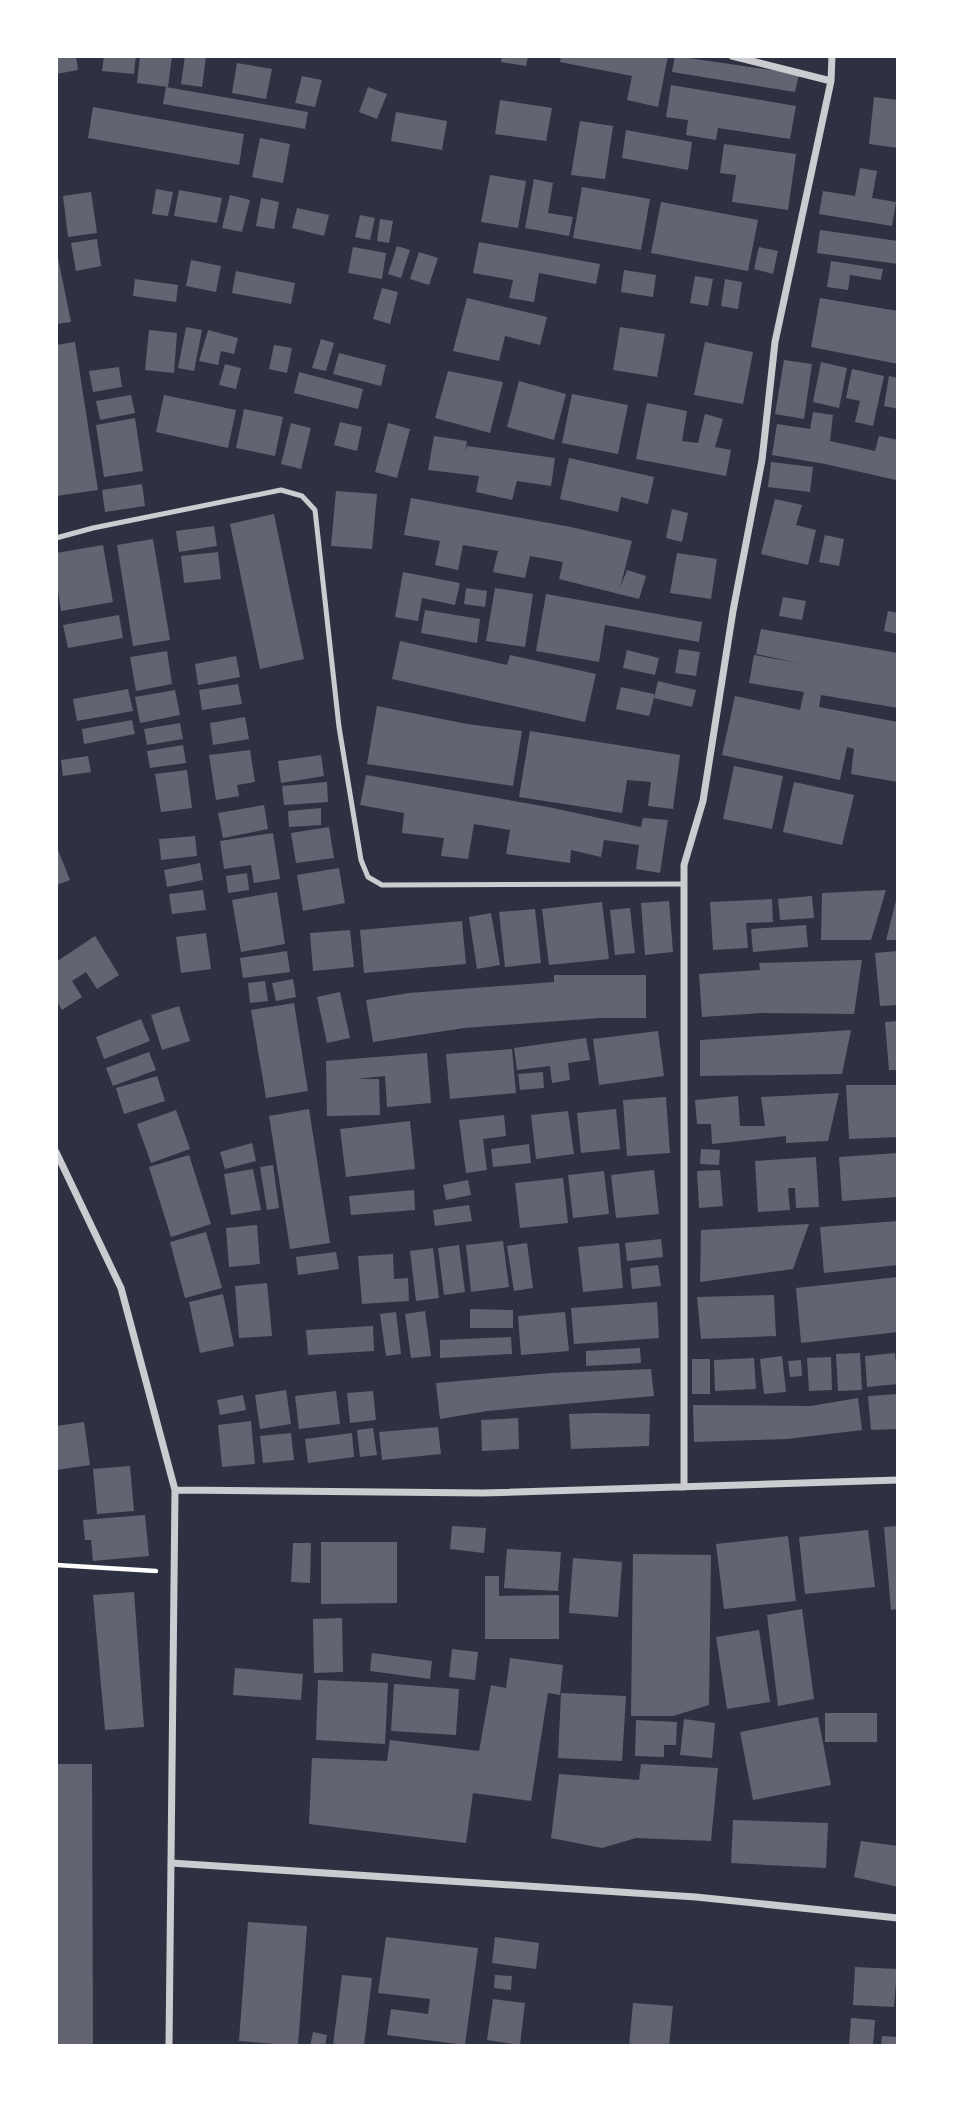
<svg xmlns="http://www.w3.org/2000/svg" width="954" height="2102" font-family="Merriweather,serif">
<rect width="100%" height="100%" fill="#2d3142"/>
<path fill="#626471" d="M56,56H76L78,70L56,74Z
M104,56H136L134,74L102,71Z
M140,56H172L168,87L137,83Z
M185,56L206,57L202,87L181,84Z
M502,56H528L526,66L501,62Z
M561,56H668L658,107L627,100L632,76L560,62Z
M675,56L799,74L795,92L672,72Z
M237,63L272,69L266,99L232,93Z
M302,76L322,80L315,107L295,103Z
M671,85L796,106L790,139L718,128L716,140L686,135L688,120L666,117Z
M166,87L308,112L305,129L163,104Z
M368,87L387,94L377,119L359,112Z
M874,97L898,100V148L869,144Z
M500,100L552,108L546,141L495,134Z
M93,107L244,134L239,165L88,138Z
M396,112L447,121L442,150L391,141Z
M580,121L613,126L605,179L571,175Z
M626,130L692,142L688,170L622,158Z
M260,138L290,144L283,183L252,177Z
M724,144L796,154L788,210L732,202L736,175L720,173Z
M860,168L877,171L872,198L896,202L892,226L819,214L823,191L855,196Z
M490,175L526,181L518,228L481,222Z
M534,179L553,183L548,213L573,217L569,236L525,228Z
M582,187L650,199L641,250L573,238Z
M156,189L173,192L168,216L152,214Z
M179,190L222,198L217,223L174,216Z
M91,192L97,233L68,237L63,196Z
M230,195L250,200L242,232L222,228Z
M261,198L279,202L274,229L256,226Z
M661,202L758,220L748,271L651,253Z
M297,208L329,215L324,236L292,228Z
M360,215L375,218L370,240L355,237Z
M380,219L393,221L389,243L377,241Z
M820,230L898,241V264L817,253Z
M97,239L101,266L76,271L71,243Z
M479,242L600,264L596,284L539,273L534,302L509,298L513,280L473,273Z
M397,246L410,250L401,278L388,274Z
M353,247L386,253L382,279L348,273Z
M759,247L778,251L773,274L754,269Z
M56,248L71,322L56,324Z
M419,252L438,258L429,285L410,279Z
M191,260L221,266L216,292L186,286Z
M831,261L883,269L881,280L850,275L848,290L827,287Z
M624,270L656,275L653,297L621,292Z
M236,271L295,283L291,304L232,293Z
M695,276L713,279L708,306L690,303Z
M135,279L178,285L176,302L133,296Z
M725,279L742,282L738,309L721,306Z
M382,288L398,292L390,324L373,319Z
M467,298L547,317L540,345L505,336L499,361L453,351Z
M820,298L898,311L896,335H898V364L811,347Z
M186,327L202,330L194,371L178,368Z
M620,327L665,334L657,377L613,370Z
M149,330L177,333L174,373L145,370Z
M208,330L238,338L234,354L221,351L218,365L199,361Z
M321,339L334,343L326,371L312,368Z
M75,342L98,490L56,496V345Z
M705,342L753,352L743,404L694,395Z
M274,345L292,348L287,373L269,369Z
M339,353L386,365L381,386L333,374Z
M784,360L812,364L804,419L775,414Z
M821,362L847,368L839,408L813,402Z
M225,364L241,368L236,389L219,385Z
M119,367L122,387L93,392L89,371Z
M852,369L884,376L873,426L855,422L860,401L846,398Z
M448,371L503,382L490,433L435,418Z
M299,372L363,389L358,409L294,393Z
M889,376L898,378V409L884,406Z
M519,381L566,394L554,440L507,427Z
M572,394L628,405L618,454L562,443Z
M131,395L135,413L100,420L96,401Z
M164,395L236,410L228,448L156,432Z
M647,403L687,411L682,441L698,443L705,414L723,419L715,447L731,450L726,476L636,459Z
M244,409L283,417L275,456L236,448Z
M813,412L833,415L830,441L875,451L879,436L898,440L896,480L825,464L772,455L777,424L810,429Z
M135,418L143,471L104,477L96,425Z
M340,422L362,427L357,451L334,445Z
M291,423L311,428L301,469L281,464Z
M388,423L410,429L397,478L375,472Z
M434,436L467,441L465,454L467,446L555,458L551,486L517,481L512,500L476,492L479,476L428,470Z
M569,458L654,477L648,504L621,497L618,512L560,499Z
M771,462L813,467L810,492L768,487Z
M142,484L145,506L105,512L102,490Z
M336,491L377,494L372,549L331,546Z
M411,498L571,527L632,541L620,588L627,570L646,576L639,599L559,579L563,562L530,556L525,578L493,572L498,551L463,545L458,570L435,565L440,541L404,535Z
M775,499L802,505L796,525L816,530L808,565L761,554Z
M672,509L688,513L682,542L666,538Z
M274,514L304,659L260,669L230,524Z
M214,526L217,546L179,552L176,531Z
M825,535L844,539L839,566L819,562Z
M153,539L170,640L133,646L117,545Z
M103,545L113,602L61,611L56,578V553Z
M218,552L221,579L184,583L181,556Z
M677,553L717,559L711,599L670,593Z
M403,572L460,583L455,605L422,598L418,621L395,617Z
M466,588L487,591L485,607L464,604Z
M495,588L533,594L525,647L486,641Z
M546,594L702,622L699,642L605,625L599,662L536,651Z
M783,597L806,601L802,620L779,616Z
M425,610L480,619L477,643L421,633Z
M888,611L898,613V634L884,631Z
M119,615L123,638L68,648L63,625Z
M761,629L898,653V708L821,695L819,707L898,722V782L851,774L854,749L847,747L840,780L722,755L735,696L800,710L804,692L749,683L754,655L799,663L756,654Z
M400,641L507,665L510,655L596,674L585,722L392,679Z
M679,649L700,652L696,676L675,673Z
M627,650L659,658L655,675L623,668Z
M167,651L172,684L136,691L130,657Z
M236,656L240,677L198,685L195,664Z
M658,681L696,690L692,707L654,698L649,716L616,709L621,687L654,694V698Z
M238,684L242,704L202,710L199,690Z
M128,689L133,711L77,721L73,699Z
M175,690L180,715L140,723L135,697Z
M377,706L467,724L522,731L513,786L367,764Z
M245,717L249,739L213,745L210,723Z
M132,720L135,734L84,744L82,729Z
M180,723L183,739L147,745L144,729Z
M530,731L680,755L673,809L648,806L651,782L627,780L622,813L519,797Z
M183,745L186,763L150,768L147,751Z
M250,750L255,782L237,785L239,796L216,800L209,755Z
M321,755L324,776L281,783L278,761Z
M88,756L91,772L63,776L61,760Z
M734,766L783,776L772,829L723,819Z
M187,770L192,808L161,812L155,774Z
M366,775L548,807L641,827L643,818L668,820L660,873L636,869L639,845L604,840L601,857L571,850L570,863L506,854L510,830L474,824L468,859L441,856L444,838L402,833L404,813L360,805Z
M327,782L328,802L284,805L282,786Z
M794,782L854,795L842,845L783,832Z
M264,805L268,829L223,838L218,813Z
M321,808V825L289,827L288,811Z
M329,827L334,858L296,863L291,833Z
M273,833L280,879L254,883L251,865L224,869L220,841Z
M195,836L197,856L161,860L159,839Z
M56,845L70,880L56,885Z
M200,863L203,880L167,887L164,870Z
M339,868L345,903L303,911L297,875Z
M247,873L249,890L228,893L226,876Z
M203,890L206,910L172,914L169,894Z
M886,890L871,940H821L822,893Z
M277,892L285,944L241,952L232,900Z
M812,896L814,918L780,920L778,899Z
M897,897L898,940H886Z
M772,899L773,922L746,923L748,948L713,950L710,902Z
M669,901L673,952L645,955L641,903Z
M602,902L609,959L549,965L542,909Z
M630,908L635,953L615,955L610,910Z
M535,909L541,963L505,967L499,912Z
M491,913L500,965L477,969L469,917Z
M462,921L466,964L364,973L360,930Z
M806,925L808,947L753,952L751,929Z
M350,930L354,967L313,971L310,933Z
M206,933L211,969L181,973L176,937Z
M95,936L119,975L97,989L86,972L72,981L82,997L62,1010L56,1000V962Z
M287,951L290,972L243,978L240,958Z
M898,951V1005L880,1006L875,953Z
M862,960L854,1014L762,1013L702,1017L699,974L760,970L759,963Z
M554,975H646V1018H600L464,1028L373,1042L366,1000L409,993L554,982Z
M293,979L296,997L276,1001L272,983Z
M265,981L268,1001L250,1003L248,983Z
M340,992L350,1038L327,1043L317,997Z
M294,1003L308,1091L266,1098L251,1010Z
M179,1006L190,1041L162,1050L151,1015Z
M141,1019L150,1041L104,1059L96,1037Z
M898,1021V1070H889L885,1022Z
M851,1030L842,1074L700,1076V1040Z
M658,1031L664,1076L599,1085L593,1039Z
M586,1038L590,1060L568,1063L570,1080L552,1083L550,1066L517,1070L514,1048Z
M512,1049L516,1093L450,1099L446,1054Z
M149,1052L156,1070L113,1086L106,1068Z
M427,1053L431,1103L387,1107L385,1076L357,1079H379L380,1115L327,1116L326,1061Z
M543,1072L544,1088L520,1090L518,1074Z
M157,1076L165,1101L124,1114L116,1088Z
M846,1085H898V1137L849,1139Z
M839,1093L828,1141L786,1143V1136L712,1144L711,1124H697L695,1100L738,1096L740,1126H765L761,1097Z
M666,1097L670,1153L627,1156L623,1100Z
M309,1109L330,1243L290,1249L269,1116Z
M616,1109L620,1149L581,1153L577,1113Z
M176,1110L190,1149L151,1163L137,1124Z
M568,1111L574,1154L536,1159L531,1115Z
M504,1115L506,1136L483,1139L487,1170L466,1173L459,1120Z
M410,1121L415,1169L346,1177L340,1129Z
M252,1143L256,1161L225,1169L220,1152Z
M529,1144L531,1163L493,1167L491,1149Z
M701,1149L720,1150L719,1165L700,1164Z
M898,1153V1197L842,1201L839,1157Z
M189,1155L211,1224L171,1237L149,1167Z
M816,1157L819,1207L796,1208L795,1188H788L790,1210L758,1212L755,1161Z
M273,1165L279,1208L267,1210L260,1167Z
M253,1169L261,1210L231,1215L224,1174Z
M654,1170L659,1214L616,1218L611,1175Z
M720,1170L723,1206L699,1208L697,1171Z
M604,1171L609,1214L573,1218L568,1175Z
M563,1178L568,1223L520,1228L515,1183Z
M468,1180L471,1195L446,1200L443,1185Z
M414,1190L415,1210L351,1215L349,1196Z
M469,1205L472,1221L435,1226L433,1210Z
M898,1221V1265L824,1273L820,1227Z
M809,1224L793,1269L700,1282L701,1230Z
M257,1225L260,1264L229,1267L226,1228Z
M206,1232L222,1288L185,1298L170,1242Z
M661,1239L663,1257L627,1261L625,1243Z
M503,1241L509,1287L471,1292L466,1245Z
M527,1243L533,1288L514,1291L507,1246Z
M619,1243L623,1288L583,1292L578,1247Z
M459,1245L465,1292L444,1295L438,1248Z
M433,1248L439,1298L416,1301L410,1251Z
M336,1252L339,1269L298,1275L296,1257Z
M393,1254L394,1279L408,1278L409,1301L362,1304L358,1256Z
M658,1265L661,1286L632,1289L630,1268Z
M898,1277V1332L801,1343L796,1288Z
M267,1283L272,1336L239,1338L235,1286Z
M223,1294L234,1346L200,1353L189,1302Z
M774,1295L776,1336L701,1339L697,1297Z
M657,1302L659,1338L574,1344L571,1308Z
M470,1309L513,1310V1328H470Z
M425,1311L431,1356L411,1358L405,1314Z
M396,1312L401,1354L386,1356L380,1314Z
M565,1312L569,1351L521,1355L518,1316Z
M373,1326L374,1351L308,1355L306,1330Z
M511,1337L512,1354L440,1358V1340Z
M640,1348L641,1363L586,1366V1351Z
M860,1353L862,1390L838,1391L836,1354Z
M895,1353L898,1384L867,1387L865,1356Z
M782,1356L786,1392L764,1394L760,1359Z
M831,1357L832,1390L809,1391L807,1358Z
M754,1358L756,1389L715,1391L714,1360Z
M692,1359H710V1394H692Z
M801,1360L802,1376L790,1377L788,1361Z
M651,1369L654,1396L487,1411L440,1419L436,1383L551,1373Z
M286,1390L291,1424L260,1429L255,1395Z
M336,1391L340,1424L299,1429L295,1396Z
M373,1391L376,1420L350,1423L347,1393Z
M898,1394V1429L871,1430L868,1396Z
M243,1395L246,1410L220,1415L217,1400Z
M858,1398L862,1430L787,1439L694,1442L693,1405L811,1406Z
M596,1413L650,1414L649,1446L571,1449L569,1414Z
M518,1418L519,1449L482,1451L481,1420Z
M251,1421L255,1464L222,1467L218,1425Z
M84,1422L90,1465L56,1470V1426Z
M438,1427L441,1454L382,1460L379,1432Z
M373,1428L377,1455L360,1457L357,1430Z
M291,1433L294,1460L263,1463L260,1436Z
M352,1433L354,1457L308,1463L305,1439Z
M130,1466L134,1511L97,1514L93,1469Z
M145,1515L149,1556L93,1561L91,1540H85L83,1520Z
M452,1526L486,1528L484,1553L450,1549Z
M898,1526V1609L891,1610L884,1527Z
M868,1530L875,1587L805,1594L799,1537Z
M788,1536L796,1601L724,1609L716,1544Z
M321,1542H397V1603L321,1604Z
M293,1543H311L310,1583L291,1582Z
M507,1549L561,1552L558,1591L504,1588Z
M633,1554L711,1555L709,1705L673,1716H631Z
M573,1558L622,1562L618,1617L569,1613Z
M485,1576H499V1596L559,1595V1639H485Z
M134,1592L144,1727L105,1730L93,1595Z
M802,1609L814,1699L778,1706L767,1615Z
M342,1618L343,1672L314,1673L313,1619Z
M759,1630L770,1702L727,1709L716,1637Z
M452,1649L478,1652L475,1680L449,1677Z
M372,1653L432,1661L430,1679L370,1671Z
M510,1658L563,1665L560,1695L548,1693L531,1801L473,1793L466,1843L309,1824L312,1758L387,1761L390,1740L479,1751L491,1685L506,1688Z
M235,1668L303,1674L301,1700L233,1695Z
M318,1680L388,1683L385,1744L316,1740Z
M394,1684L459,1689L456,1735L391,1731Z
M561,1693L626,1696L622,1761L558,1758Z
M825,1713H877V1742H825Z
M818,1717L831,1785L753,1800L740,1732Z
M684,1719L715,1723L712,1758L680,1755Z
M636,1720L677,1722L676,1745H664V1757L635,1756Z
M56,1764H92L93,2046H56Z
M641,1764L718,1768L711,1841L636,1838L602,1848L551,1838L559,1774L639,1780Z
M733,1820L828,1823L826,1868L731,1863Z
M861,1841L898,1846V1887L854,1877Z
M248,1922L307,1926L298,2046L239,2041Z
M386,1937L478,1948L465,2045L387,2035L391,2009L428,2014L430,1999L378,1993Z
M495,1937L539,1943L536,1969L492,1963Z
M855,1967L897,1969L894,2007L853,2005Z
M342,1975L372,1978L364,2046L333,2045Z
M495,1975L512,1976L511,1990L494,1988Z
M493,1999L525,2003L520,2045L487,2040Z
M633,2003L673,2006L669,2046H629Z
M851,2018L875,2020L873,2046H849Z
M313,2032L327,2035L325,2046H310Z
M882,2036L898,2037V2046H881Z"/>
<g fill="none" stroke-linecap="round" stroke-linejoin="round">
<path stroke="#fff" stroke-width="4.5" d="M56,1565L156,1571"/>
<path stroke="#caccd0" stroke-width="5" d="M56,538L93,528L281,490L302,496L315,510L339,727L361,860L368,877L382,885L684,884"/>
<path stroke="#caccd0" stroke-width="7" d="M732,56L831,81
M56,1152L121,1288L175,1490L169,2046
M684,1487V865L703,801L733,611L762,460L775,342L831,81L832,56
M175,1490L483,1493L898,1480
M171,1863L696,1897L898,1918"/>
</g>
<rect width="954" height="2102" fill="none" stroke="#ffffff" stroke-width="116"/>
</svg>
